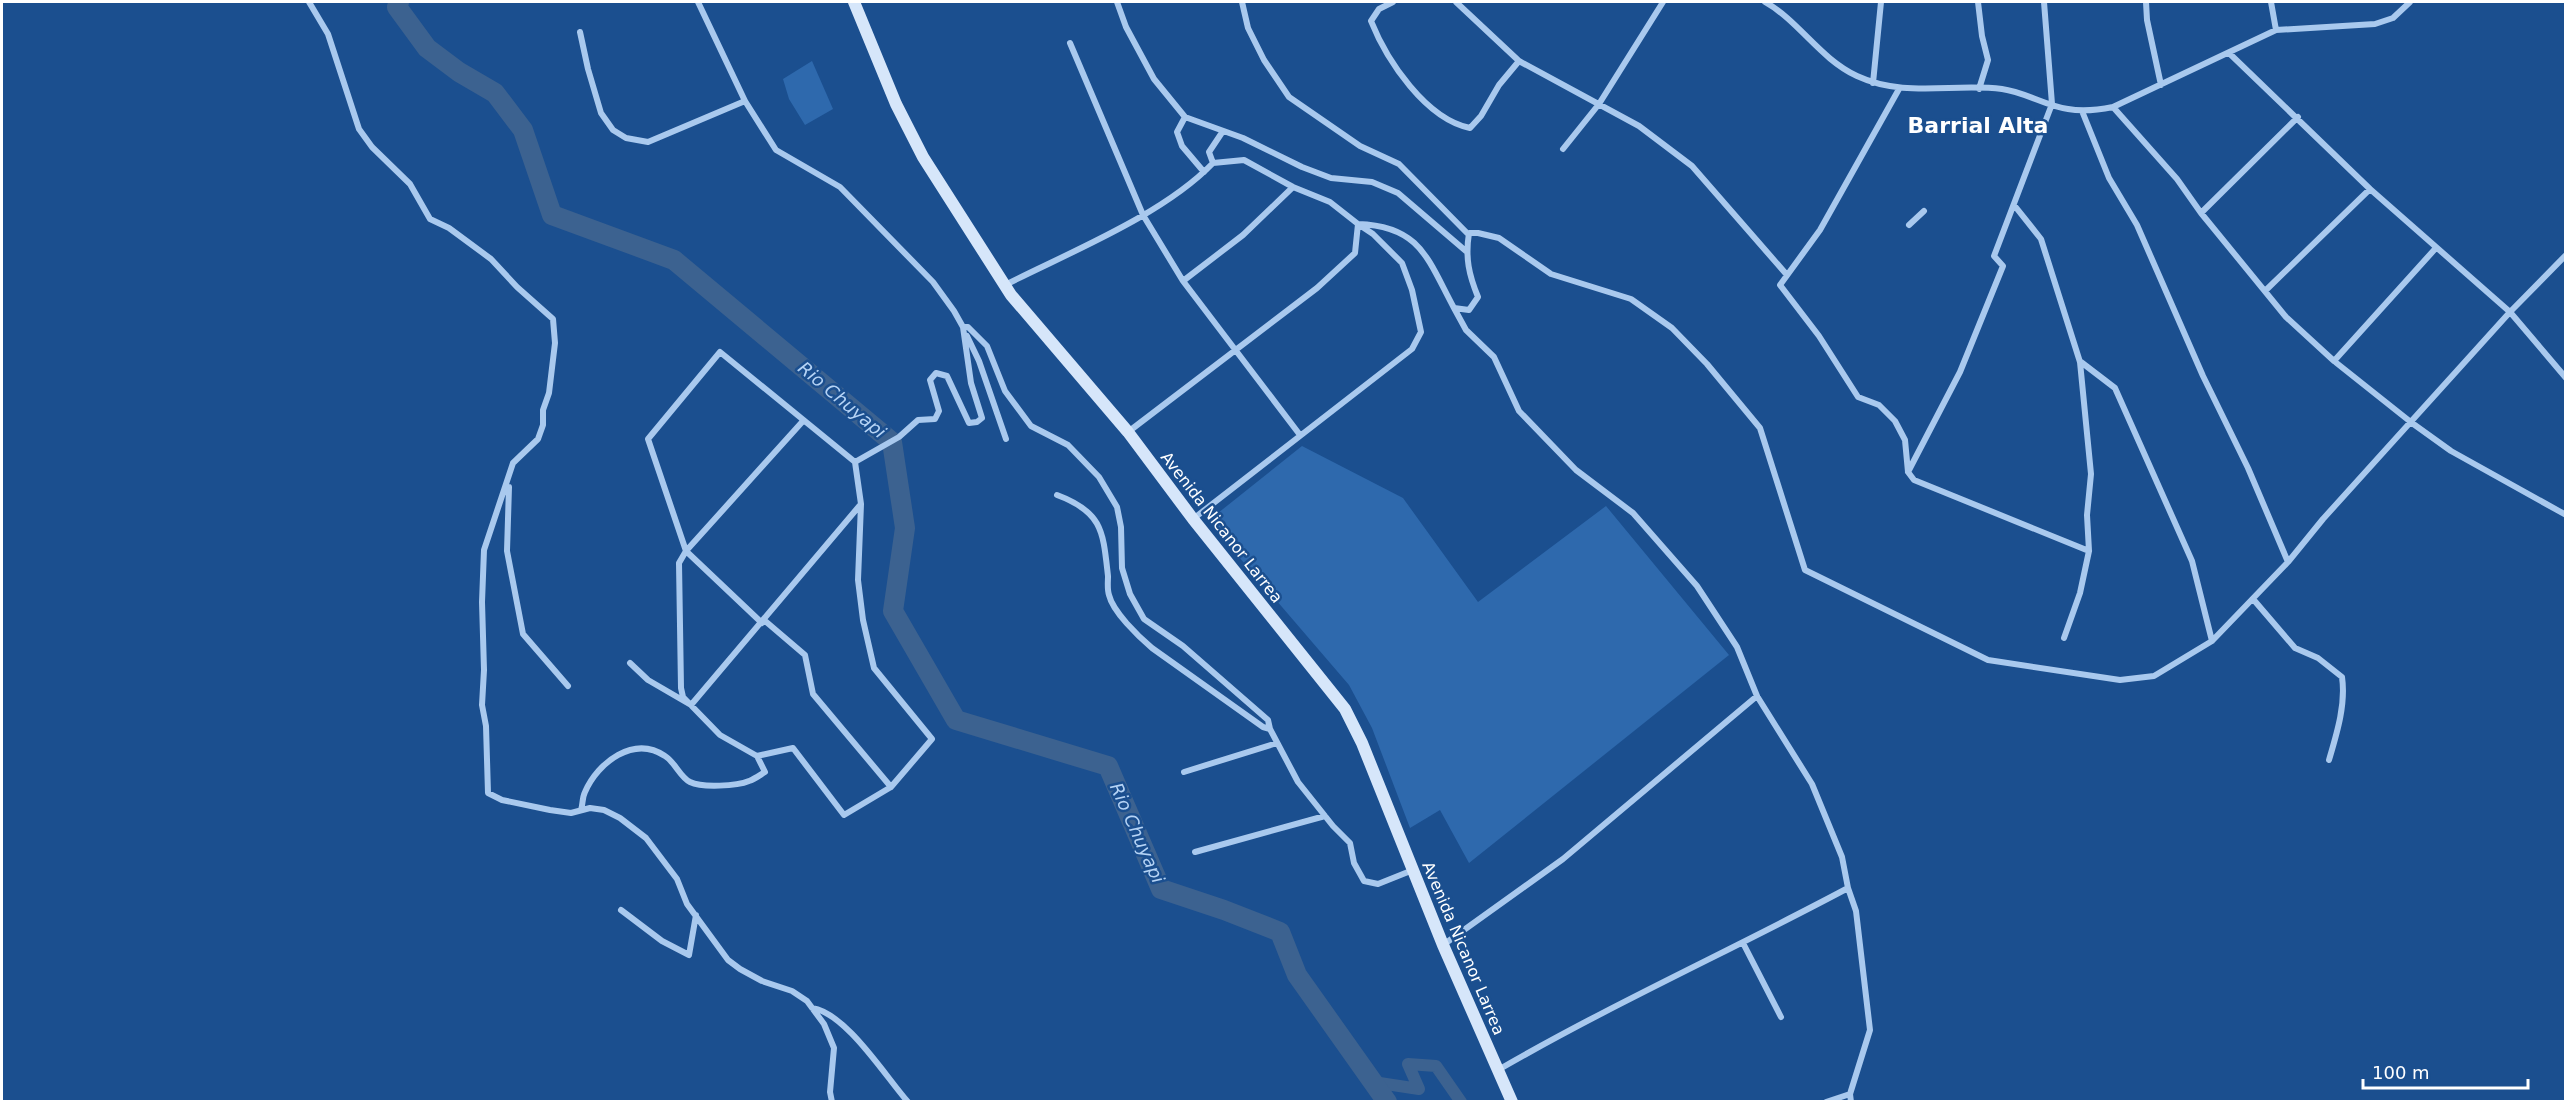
<svg xmlns="http://www.w3.org/2000/svg" width="2567" height="1103" font-family="'DejaVu Sans',sans-serif">
<rect width="100%" height="100%" fill="#1b4f8f"/>
<path fill="#2e69ad" d="M812,61L833,109L805,125L789,99L783,79Z
M1302,446L1403,498L1478,602L1606,506L1729,655L1469,863L1440,810L1410,828L1372,728L1349,685L1208,521Z"/>
<g fill="none" stroke-linecap="round" stroke-linejoin="round">
<path stroke="#3c6290" stroke-width="12" d="M1373,1082L1419,1089L1408,1064L1436,1066L1461,1102"/>
<path stroke="#3c6290" stroke-width="20" d="M399,2L397,7L427,48L459,72L495,93L523,130L552,215L674,260L892,442L905,528L893,611L956,720L1108,766L1161,889L1224,910L1280,932L1297,975L1387,1102"/>
<path stroke="#a9c9ee" stroke-width="6" d="M309,2L328,34L359,129L372,147L410,184L430,219L449,228L491,259L517,287L553,319L555,343L549,393L543,410V425L538,439L513,463L484,550L482,602L484,670L482,705L486,726L488,793L502,800L550,810L571,813L590,808L604,810L620,818L646,838L677,879L687,904L728,960L740,969L762,981L792,991L807,1001L824,1024L834,1048L830,1092L832,1102
M698,2L745,101L776,150L840,187L933,282L954,311L963,327L971,383L982,418L977,422L969,423L947,376L936,373L930,380L939,411L935,419L918,420L899,437L855,462
M1117,2L1126,27L1154,79L1185,117L1243,138L1302,167L1331,178L1372,182L1398,193L1467,252
M1242,2L1248,28L1264,60L1289,97L1360,146L1399,164L1468,234
M1393,2L1379,9L1371,21C1387,61 1426,119 1470,128L1481,116L1499,85L1519,61
M1456,2L1519,61L1639,126L1692,166L1787,275
M1765,2C1799,21 1820,59 1857,76C1904,98 1953,83 2002,89C2025,92 2046,106 2068,109C2084,112 2098,110 2113,107L2276,30L2375,24L2393,18L2410,2
M1978,2L1982,36L1988,60L1979,89
M2146,2L2147,20L2161,85
M2271,2L2276,30
M580,32L588,69L601,113L613,130L626,138L648,142L745,101
M1070,43L1143,215L1183,281L1300,435
M2229,53L2370,189L2510,312L2566,378
M1873,83L1881,2
M1899,89L1820,230L1780,285L1819,336L1858,397L1879,405L1895,421L1905,440L1908,472L1914,480L2089,551
M2113,107L2177,179L2201,213L2286,317L2334,361L2412,423L2451,451L2566,515
M2082,111L2109,178L2137,225L2203,376L2248,468L2288,562
M1185,117L1177,132L1182,146L1204,172
M1563,149L1599,104L1663,2
M2014,205L2041,239L2080,362L2091,474L2087,515L2089,551L2080,593L2064,638
M2201,213L2298,117
M1358,224C1421,226 1428,260 1454,308L1469,310L1478,297C1469,275 1465,258 1469,233H1478L1499,238L1551,274L1631,299L1672,328L1707,364L1760,428L1805,570L1988,660L2120,680L2154,676L2212,641L2288,562L2323,519L2510,312L2566,255
M1909,225L1924,211
M1183,281L1243,235L1293,187
M1005,285C1070,252 1163,215 1213,163L1209,152L1223,131
M2265,291L2370,189
M1454,308L1466,330L1494,357L1519,411L1576,470L1633,513L1697,586L1737,647L1757,696L1812,784L1842,857L1848,888L1856,911L1870,1030L1850,1094L1851,1102
M963,327H968L987,346L1005,391L1031,426L1068,445L1099,477L1117,507L1121,527L1122,568L1130,594L1144,619L1183,646L1268,720L1270,729
M967,336L979,361L1006,439
M2334,361L2435,249
M2081,362L2115,388L2192,561L2212,641
M1128,432L1317,288L1355,253L1358,224L1330,202L1293,187L1244,160L1213,163
M1908,472L1960,372L2003,266L1994,256L2052,104L2044,2
M509,487L507,551L523,634L568,686
M1057,495C1103,512 1103,532 1108,576C1108,582 1107,589 1109,595C1113,612 1138,636 1152,648L1263,727L1270,729L1298,782L1333,826L1350,843L1354,863L1364,881L1378,884L1413,870
M861,504L858,580L863,620L874,668L932,739L891,787
M1193,519L1412,349L1421,332L1412,290L1402,263L1373,234L1358,224
M2253,599L2295,648L2318,658L2342,677C2346,704 2337,733 2329,760
M762,623L686,551L803,421
M757,756L793,748L844,815L891,787L813,694L805,655L764,620
M1184,772L1277,743
M581,810C583,804 582,798 585,792C598,762 634,735 665,756C675,762 680,777 690,782C702,788 737,786 749,781C755,779 760,775 765,772L757,756L720,735L683,697L681,688L679,563L686,551L648,439L720,352L855,462L861,504L691,705L648,680L630,663
M1195,852L1325,816
M621,910L662,941L689,955L696,915
M1743,943L1781,1017
M1443,945L1563,859L1757,696
M812,1008C846,1013 885,1076 908,1102
M1498,1070C1612,1004 1732,950 1848,888
M1826,1102L1850,1094"/>
<path stroke="#d6e6fa" stroke-width="12" d="M854,2L896,104L923,157L1011,295L1128,432L1193,519L1345,709L1362,743L1443,945L1512,1102"/>
</g>
<g text-anchor="middle" stroke-width="5" stroke-linejoin="round" paint-order="stroke">
<g font-size="16" fill="#fff" stroke="#1b4f8f">
<text transform="translate(1222 527) rotate(52)" y="6">Avenida Nicanor Larrea</text>
<text transform="translate(1464 948) rotate(67)" y="6">Avenida Nicanor Larrea</text>
</g>
<g font-size="18" font-style="italic" fill="#b5d3f5" stroke="#1b4f8f">
<text transform="translate(842 400) rotate(40)" y="6">Rio Chuyapi</text>
<text transform="translate(1137 833) rotate(66)" y="6">Rio Chuyapi</text>
</g>
<g font-size="22" font-weight="bold" fill="#fff" stroke="#1b4f8f">
<text x="1978" y="133">Barrial Alta</text>
</g>
</g>
<rect width="2567" height="1103" fill="none" stroke="#ffffff" stroke-width="6"/>
<path d="M2363 1079v9h165v-9" fill="none" stroke="#ffffff" stroke-width="3"/>
<text x="2372" y="1079" font-size="18" fill="#ffffff" stroke="#1b4f8f" stroke-width="4.5" paint-order="stroke">100 m</text>
</svg>
